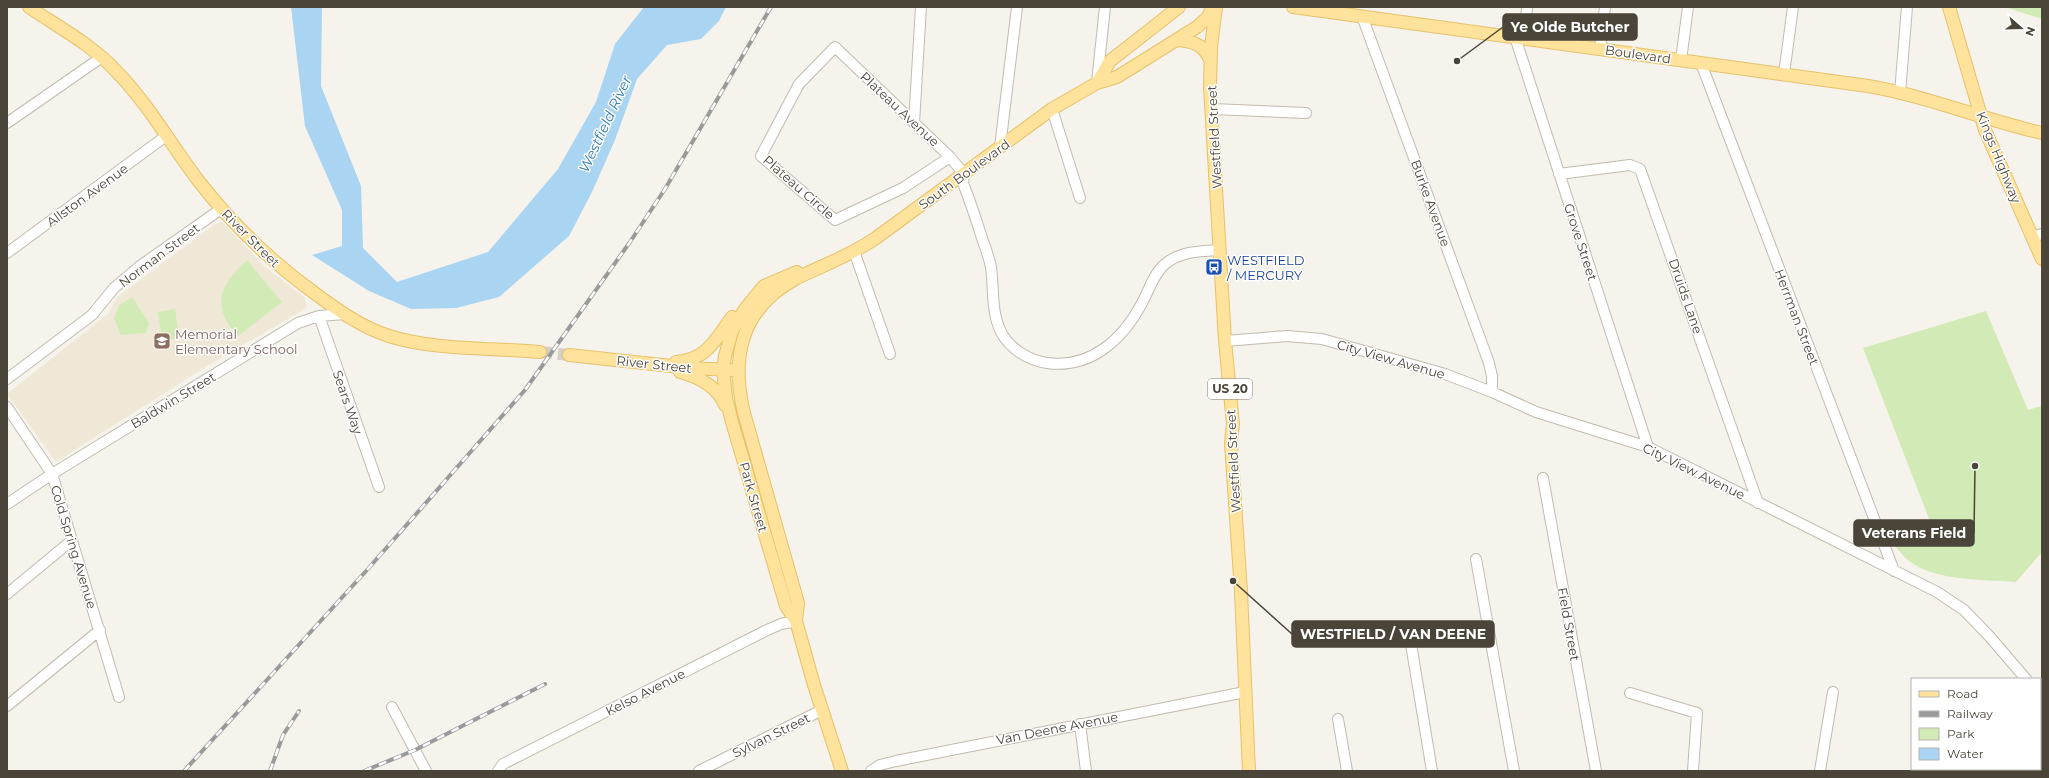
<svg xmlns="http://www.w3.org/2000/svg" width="2049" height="778" font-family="Montserrat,sans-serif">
<rect width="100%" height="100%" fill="#f6f3ec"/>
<path fill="#efe8d6" d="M222,222L264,266L304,297L307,306L300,312L207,366L56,462L7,394L109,313L117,297L215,224Z"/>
<path fill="#d2eab5" d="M2005,7H2042V19Z
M247,260L282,302L238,336C210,306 220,285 247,260Z
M132,297L149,323L146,333L121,335L114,318L120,305Z
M175,309L179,338L162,341L158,312Z
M1986,311L2028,410L2042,406V552L2016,582C1980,579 1923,582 1900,552C1892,543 1889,532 1885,521L1931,524L1863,348Z"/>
<path fill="#a9d4f2" d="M291,7H322L321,86L361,186L363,248L397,282L488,252L558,169L596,102L615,44L644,7H726L719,21L701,39L667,45L637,79L615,140L592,192L569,236L499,297L456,308L411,309L369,291L312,255L342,246V210L305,126Z"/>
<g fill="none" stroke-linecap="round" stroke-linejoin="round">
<path stroke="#d4d0c8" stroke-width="12" stroke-dasharray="12 6" stroke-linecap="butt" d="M540,352L569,355"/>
<g stroke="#c2bbae" stroke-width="12">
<path id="minor" d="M1362,16L1489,363L1492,376V392
M1515,37L1648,447
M1524,38L1527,7
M1600,49L1605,7
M1681,60L1688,7
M1701,63L1894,571
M1784,74L1793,7
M1097,82L1105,7
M1900,93L1907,7
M1052,109L1080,198
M1212,109L1306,113
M7,123L102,57
M914,123L921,7
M1000,147L1017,7
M950,157L903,188L835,220L761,156L799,84L835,47L950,157L964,174L963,183C970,201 976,219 982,238C985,247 989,257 991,267C994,288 991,312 1001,332C1010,349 1028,360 1047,363C1091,369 1123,339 1142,303C1149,290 1154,273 1165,264C1181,251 1201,251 1220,250
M1559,174L1630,165L1640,169L1758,503
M2032,237L2042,234
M854,251L890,354
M7,253L166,136
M319,316L379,487
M1225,341L1287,336L1322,339L1445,374L1492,392L1536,412L1648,447L1937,592L1964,610L1990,637L2026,679
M7,379L92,315L114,288L140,266L221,209
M7,407L52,474L119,697
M1543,478L1596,771
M7,504L52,474L298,323L319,316L345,314
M1476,559L1514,771
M7,594L71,541
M1409,632L1432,771
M1630,693L1697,713L1693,771
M2040,696L2042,698
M7,706L100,630
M392,707L426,771
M1338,719L1347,771
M1080,724L1086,771
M498,771L503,764L767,630L781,624L796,621
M699,771L822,710
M871,771L880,765L896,761L1245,692
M1820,771L1833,692
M1924,771L1925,769"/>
</g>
<g stroke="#e6c16a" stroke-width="14">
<path id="major" d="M29,7C58,27 91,44 115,70C147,102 170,143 197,179C231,223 268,259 313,292C336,309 361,327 389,336C432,350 494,348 540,352
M1216,7L1211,47L1210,87L1225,341L1233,424L1231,443L1241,592L1249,771
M1293,7L1868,86C1927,96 1984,120 2042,133
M1949,7L1985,130L2042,259
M1176,40C1192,41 1204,44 1210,60
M1097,83L1110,61L1179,7
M797,272L764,286L745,309L732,331L725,356L723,370L726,398L732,422L786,606L796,621L814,685L842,771
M569,355L690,368L731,370
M676,362C707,360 716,339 732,317
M680,372C699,377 717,386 725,405
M796,621L798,603L744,413C730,356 742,307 797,278C824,265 851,255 876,238L1052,109L1097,83L1117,77L1197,27L1207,18L1213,7"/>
</g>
<use href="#minor" stroke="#fff" stroke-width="10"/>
<use href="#major" stroke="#ffe39c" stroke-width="12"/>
<g stroke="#9a9a9a" stroke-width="4">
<path id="rail" d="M184,771L367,570L525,390L630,242L665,189L771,7
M270,771L283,735L299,711
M364,771L415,750L545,684"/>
</g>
<use href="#rail" stroke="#fff" stroke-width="2.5" stroke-dasharray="8" stroke-linecap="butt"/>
</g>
<defs>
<g id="bus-square" transform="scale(0.9)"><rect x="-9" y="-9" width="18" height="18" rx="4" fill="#1a4fb4" stroke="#fff"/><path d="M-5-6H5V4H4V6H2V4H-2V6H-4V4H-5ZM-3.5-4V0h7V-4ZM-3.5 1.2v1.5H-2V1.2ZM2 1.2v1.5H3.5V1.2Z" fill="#fff"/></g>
<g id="school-square" transform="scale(0.9)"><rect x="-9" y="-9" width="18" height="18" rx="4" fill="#8d6e63" stroke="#fff"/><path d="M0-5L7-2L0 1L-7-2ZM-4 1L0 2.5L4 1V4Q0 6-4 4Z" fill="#fff"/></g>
</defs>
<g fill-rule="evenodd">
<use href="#bus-square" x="1214" y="267"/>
<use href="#school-square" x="162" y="341"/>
</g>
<g text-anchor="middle" stroke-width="3" stroke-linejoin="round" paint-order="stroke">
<rect fill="#fff" stroke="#817c74" stroke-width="1" x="1208" y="379" width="44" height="20" rx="3"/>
<g font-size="12" font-weight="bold" fill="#4b4439">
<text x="1230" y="393">US 20</text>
</g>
<g font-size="13" fill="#4b4439" stroke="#fff">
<text transform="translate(1638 54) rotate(8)" y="5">Boulevard</text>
<text transform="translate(900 109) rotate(43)" y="5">Plateau Avenue</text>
<text transform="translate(1214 137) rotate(-93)" y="5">Westfield Street</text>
<text transform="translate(1999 157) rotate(68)" y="5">Kings Highway</text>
<text transform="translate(964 174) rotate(-36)" y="5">South Boulevard</text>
<text transform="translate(799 187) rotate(41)" y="5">Plateau Circle</text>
<text transform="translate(87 195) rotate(-36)" y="5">Allston Avenue</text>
<text transform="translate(1431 203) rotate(70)" y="5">Burke Avenue</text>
<text transform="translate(251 238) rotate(45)" y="5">River Street</text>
<text transform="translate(1581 242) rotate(72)" y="5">Grove Street</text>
<text transform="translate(159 255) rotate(-37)" y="5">Norman Street</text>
<text transform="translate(1686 296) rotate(71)" y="5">Druids Lane</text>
<text transform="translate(1797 317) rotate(69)" y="5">Herrman Street</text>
<text transform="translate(1391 359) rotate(16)" y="5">City View Avenue</text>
<text transform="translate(654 364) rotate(6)" y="5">River Street</text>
<text transform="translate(173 400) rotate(-31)" y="5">Baldwin Street</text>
<text transform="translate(348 402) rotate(71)" y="5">Sears Way</text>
<text transform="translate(1233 461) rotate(-93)" y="5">Westfield Street</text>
<text transform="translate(1694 471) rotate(26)" y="5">City View Avenue</text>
<text transform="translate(754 497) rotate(74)" y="5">Park Street</text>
<text transform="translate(74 547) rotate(73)" y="5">Cold Spring Avenue</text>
<text transform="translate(1569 624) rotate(80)" y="5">Field Street</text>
<text transform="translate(645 692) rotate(-27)" y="5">Kelso Avenue</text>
<text transform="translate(1057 728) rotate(-11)" y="5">Van Deene Avenue</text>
<text transform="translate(771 735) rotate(-26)" y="5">Sylvan Street</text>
</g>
<g font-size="13" fill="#164399" stroke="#fff" text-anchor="start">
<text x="1227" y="265">WESTFIELD<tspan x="1227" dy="15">/ MERCURY</tspan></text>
</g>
<g font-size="13" fill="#785e54" stroke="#fff" text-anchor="start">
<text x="175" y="339">Memorial<tspan x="175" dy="15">Elementary School</tspan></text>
</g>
<g font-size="14" font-style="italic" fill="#2e7ab2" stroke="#fff">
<text transform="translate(605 124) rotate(-65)" y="5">Westfield River</text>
</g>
</g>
<path fill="none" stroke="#4b4439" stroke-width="1.5" d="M1457 61L1503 27M1975 466L1974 533M1233 581L1292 634"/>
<g fill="#4b4439" stroke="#fff" stroke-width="1.5">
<circle cx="1457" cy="61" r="4"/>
<circle cx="1975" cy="466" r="4"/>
<circle cx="1233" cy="581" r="4"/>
</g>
<g fill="#4b4439" stroke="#4b4439" stroke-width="1.5">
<rect x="1503" y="14" width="134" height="26" rx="4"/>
<rect x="1854" y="520" width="120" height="26" rx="4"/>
<rect x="1292" y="621" width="202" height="26" rx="4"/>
</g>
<g font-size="14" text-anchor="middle" font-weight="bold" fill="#fff">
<text x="1570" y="32">Ye Olde Butcher</text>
<text x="1914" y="538">Veterans Field</text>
<text x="1393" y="639">WESTFIELD / VAN DEENE</text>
</g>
<rect width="2049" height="778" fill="none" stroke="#4b4439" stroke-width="16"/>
<rect x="1911" y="678" width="130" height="92" fill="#ffffff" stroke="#b7b4b0"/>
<rect x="1919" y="691" width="20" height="6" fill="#ffe39c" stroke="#b7b4b0"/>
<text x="1947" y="698" font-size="12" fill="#4b4439">Road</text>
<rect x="1919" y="711" width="20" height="6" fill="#9a9a9a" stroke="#b7b4b0"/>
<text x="1947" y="718" font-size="12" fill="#4b4439">Railway</text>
<rect x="1919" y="728" width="20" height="12" fill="#d2eab5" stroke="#b7b4b0"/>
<text x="1947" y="738" font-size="12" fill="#4b4439">Park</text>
<rect x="1919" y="748" width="20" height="12" fill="#a9d4f2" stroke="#b7b4b0"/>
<text x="1947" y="758" font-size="12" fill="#4b4439">Water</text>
<g transform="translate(2021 28) rotate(110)" stroke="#ffffff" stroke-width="3" paint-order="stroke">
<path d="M0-3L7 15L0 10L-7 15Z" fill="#4b4439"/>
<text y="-6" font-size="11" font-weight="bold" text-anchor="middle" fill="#4b4439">N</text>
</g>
</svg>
